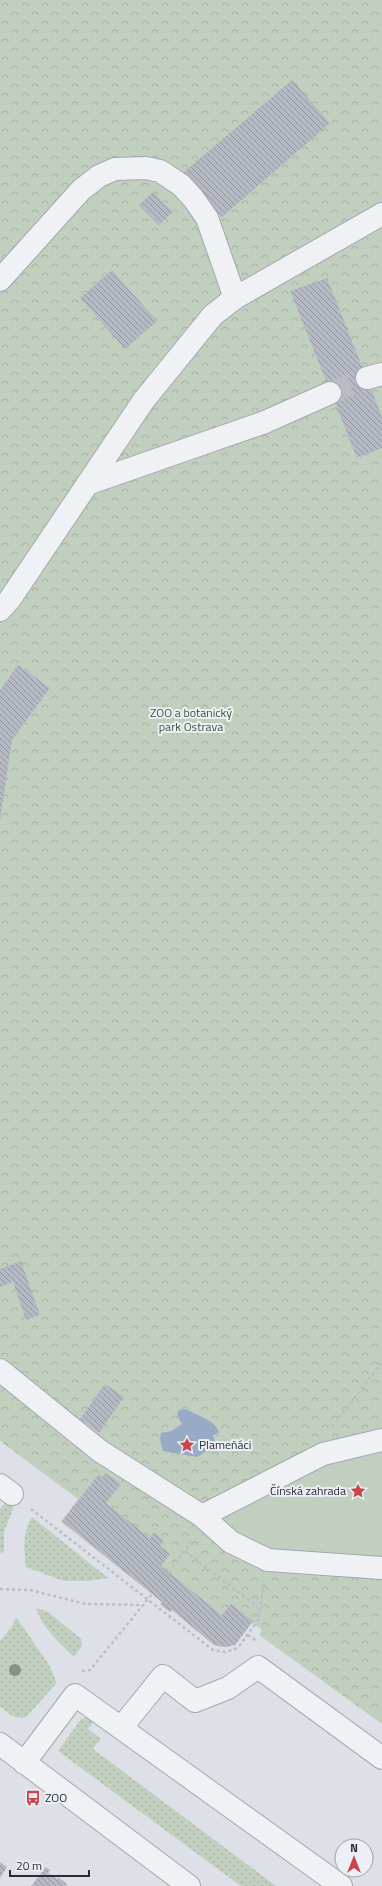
<svg xmlns="http://www.w3.org/2000/svg" width="382" height="1886" font-family="'Titillium Web',sans-serif">
<defs>
<pattern id="grass-dots" width="8" height="8" patternUnits="userSpaceOnUse"><rect width="8" height="8" fill="#c1d0be"/><path d="M2 2h.1M6 6h.1" fill="none" stroke="#a6b3a4" stroke-width="1.8" stroke-linecap="round"/></pattern>
<pattern id="park-crowns" width="20" height="18" patternUnits="userSpaceOnUse"><rect width="20" height="18" fill="#c1d0be"/><path d="M2 6a3 3 0 1 1 6 0M12 15a3 3 0 1 1 6 0" fill="none" stroke="#a6b3a4"/></pattern>
<pattern id="building-back-hatch" width="6" height="6" patternUnits="userSpaceOnUse"><rect width="6" height="6" fill="#b4b9c3"/><path d="M-1 5l2 2M0 0l6 6M5-1l2 2" fill="none" stroke="#9297a0"/></pattern>
</defs>
<rect width="100%" height="100%" fill="#dde0e6"/>
<path fill="url(#grass-dots)" d="M8,1499L15,1504L4,1532V1552L2,1553L0,1552V1509Z
M32,1517L108,1578L89,1581H64L26,1567C24,1550 22,1532 32,1517Z
M36,1608L48,1612L81,1639L82,1646L74,1657C60,1643 42,1628 36,1608Z
M16,1617L50,1666L56,1681L55,1685L26,1717C14,1720 8,1713 0,1706V1641L13,1625Z
M86,1718L93,1722L88,1729L101,1739L93,1749L276,1886H241L58,1751L81,1719Z"/>
<path fill="url(#park-crowns)" d="M0,0H382V1724L259,1635L262,1630L252,1623L235,1645L221,1647L214,1645L172,1610L170,1612L160,1604L162,1602L61,1522L78,1499L0,1441Z"/>
<path fill="#c1d0be" d="M382,1451V1555C348,1554 271,1558 244,1538C238,1533 233,1525 228,1519L267,1489L321,1466Z"/>
<path fill="#98abc6" d="M185,1409C195,1414 217,1421 219,1433L212,1435L215,1440L214,1446L197,1457L163,1451L160,1439L161,1433L171,1431L182,1424L177,1415L179,1410Z"/>
<path fill="url(#building-back-hatch)" d="M292,80L330,123L222,217L184,172Z
M153,192L173,212L159,225L139,205Z
M112,270L157,321L125,349L80,298Z
M327,278L382,417V448L357,458L290,291Z
M18,665L50,688L12,740L0,820V690Z
M21,1261L40,1315L26,1320L13,1282L0,1287V1269Z
M105,1384L124,1397L99,1433L80,1419Z
M106,1473L121,1484L106,1503L150,1538L154,1532L164,1541L160,1546L170,1554L161,1566L222,1615L231,1604L253,1621L235,1645L227,1647L214,1645L172,1610L170,1612L160,1604L162,1602L144,1587L62,1521L99,1474L102,1477Z
M0,1862L7,1867L0,1878Z
M46,1867L50,1870L48,1873L57,1879L58,1877L67,1884L66,1886H31Z"/>
<g fill="none" stroke-linecap="round" stroke-linejoin="round">
<path stroke="#b9bcc4" stroke-width="22" stroke-dasharray="22 11" stroke-linecap="butt" d="M330,393L367,378"/>
<g stroke="#a3a7b0" stroke-width="24">
<path id="minor" d="M0,280L81,190L99,176L115,169L146,168L160,171L181,185L193,198L207,218L235,298
M367,378L382,374
M87,484L265,422L330,393
M0,610L10,599L144,400L213,315L235,298L382,214
M0,1370L100,1451L202,1516L231,1542L268,1560L382,1568
M0,1485L12,1494
M202,1516L323,1454L382,1440
M121,1728L163,1676L195,1701L228,1688L258,1667L382,1758
M0,1744L189,1886
M24,1763L75,1695L341,1886"/>
</g>
<path stroke="#bbbec5" stroke-width="2.5" stroke-dasharray="3 3" stroke-linecap="butt" d="M332,1427L382,1362
M31,1509L213,1650L224,1652L234,1650L241,1644L258,1620L264,1584
M185,1551L255,1605L259,1611
M169,1573L192,1540
M0,1589L30,1590L86,1604L142,1605
M248,1635L258,1642
M82,1671L90,1670L152,1594"/>
<use href="#minor" stroke="#eff1f5" stroke-width="22"/>
</g>
<circle fill="#829584" cx="15" cy="1670" r="6"/>
<defs>
<g id="sight-bare" transform="scale(1.2)"><path d="M0-6L1.8-2.2L6-1.7L2.9 1.2L3.7 5.4L0 3.3L-3.7 5.4L-2.9 1.2L-6-1.7L-1.8-2.2Z" fill="#ca434d" stroke="#eceff4" stroke-width="2.5" paint-order="stroke"/></g>
<g id="bus-bare" transform="scale(1.2)"><path d="M-5-6H5V4H4V6H2V4H-2V6H-4V4H-5ZM-3.5-4V0h7V-4ZM-3.5 1.2v1.5H-2V1.2ZM2 1.2v1.5H3.5V1.2Z" fill="#ca434d" stroke="#eceff4" stroke-width="2.5" paint-order="stroke"/></g>
</defs>
<g fill-rule="evenodd">
<use href="#sight-bare" x="187" y="1445"/>
<use href="#sight-bare" x="358" y="1491"/>
<use href="#bus-bare" x="33" y="1798"/>
</g>
<g text-anchor="middle" stroke-width="4" stroke-linejoin="round" paint-order="stroke">
<g font-size="12" fill="#385834" stroke="#eceff4">
<text x="191" y="717">ZOO a botanický<tspan x="191" dy="14">park Ostrava</tspan></text>
</g>
<g font-size="12" fill="#272d3c" stroke="#eceff4" text-anchor="start">
<text x="199" y="1449">Plameňáci</text>
<text x="346" y="1495" text-anchor="end">Čínská zahrada</text>
<text x="45" y="1802">ZOO</text>
</g>
</g>
<g transform="translate(354 1858)"><circle r="19" fill="#eceff4" stroke="#9da1aa"/>
<path d="M0-3L7 15L0 10L-7 15Z" fill="#ca434d"/>
<text y="-6" font-size="11" font-weight="bold" text-anchor="middle" fill="#272d3c">N</text>
</g>
<path d="M10 1870v6h79v-6" fill="none" stroke="#272d3c" stroke-width="2"/>
<text x="16" y="1870" font-size="12" fill="#272d3c" stroke="#eceff4" stroke-width="3" paint-order="stroke">20 m</text>
</svg>
